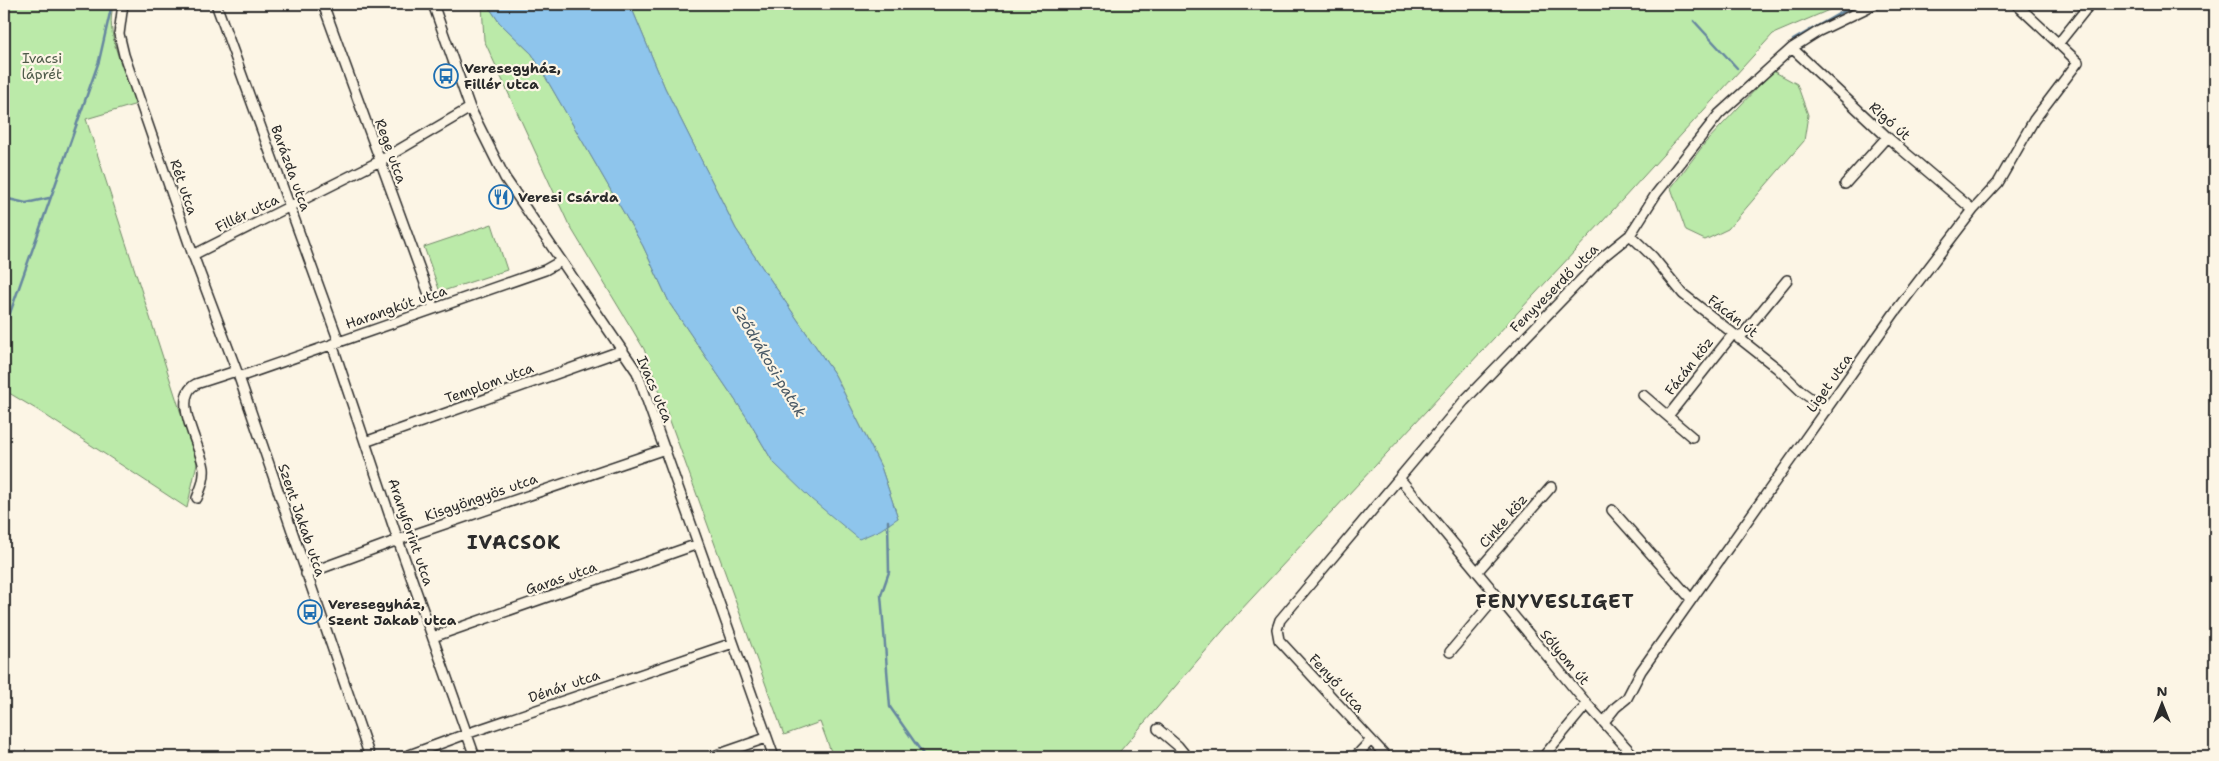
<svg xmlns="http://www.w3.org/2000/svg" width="2219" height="761" font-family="'Shantell Sans',sans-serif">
<rect width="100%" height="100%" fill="#fcf5e5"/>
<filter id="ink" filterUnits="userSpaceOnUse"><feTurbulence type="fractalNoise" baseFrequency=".02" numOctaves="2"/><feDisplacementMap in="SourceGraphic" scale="10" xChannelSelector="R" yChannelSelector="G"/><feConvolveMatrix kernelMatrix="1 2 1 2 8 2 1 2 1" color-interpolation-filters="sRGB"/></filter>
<g filter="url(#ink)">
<path fill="#bbeaa9" stroke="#738a6a" d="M4,4H114C103,32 127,77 137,104L86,119L197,463L187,508L36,409L4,390Z
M482,4H487L499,22L532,54L643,246L670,304L746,416L773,462L898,518L881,467L835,375L736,229L665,88L630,4H1843L1773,34L1602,222L1239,612L1115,757H833L820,722L784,735L644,349L568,223L484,40Z
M1773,71L1797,84L1808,115L1804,141L1728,229L1705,240L1686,231L1671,188L1705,143Z
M492,224L507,270L440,292L424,247Z"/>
<path fill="#8ec5ec" stroke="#66879f" d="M487,4H630L665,88L736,229L835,375L881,467L898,518L880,530L859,539L811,499L773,462L746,416L670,304L643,246L532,54L499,22Z"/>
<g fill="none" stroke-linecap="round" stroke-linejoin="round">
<path stroke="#66879f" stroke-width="2.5" d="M1694,21L1737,68
M1793,40L1856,4
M4,198L26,203L49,198
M4,330L99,61L112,4
M888,521L889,572L881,595L890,707L925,757"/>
<g stroke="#2b2b2b" stroke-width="12">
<path id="street" d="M123,4L119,34L124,55L193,255L239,377L370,757
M216,4L339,342
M323,4L434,308
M433,4L470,108L505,178L637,372L774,757
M2058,44L2090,4
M1792,48L1887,137L1973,210
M1845,184L1887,137
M1630,235L1653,257L1683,294L1777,368L1802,392L1827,410
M193,255L380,161L470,108
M1739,339L1787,280
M332,344L398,540L475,757
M239,377L545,270L561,261
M1643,395L1692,437
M1668,416L1733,334
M365,442L623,350
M1400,479L1587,704L1635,757
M197,498C201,488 205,479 204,468C201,446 170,398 196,384L236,371
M1612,510L1691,599
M1477,572L1551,487
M306,574L398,540L665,449
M433,637L698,544
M1450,652L1497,596
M1604,722L1616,707L1627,698L1641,671L1895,312L1973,210L1998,183L2034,120L2078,62L2016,4
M1158,729L1178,746L1187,757
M404,757L466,734L733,643
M711,757L766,738
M1355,757L1371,740
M1387,757L1279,640L1277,629L1280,620L1464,401L1604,256L1630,235L1656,194L1719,114L1792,48L1819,31L1875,4
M1543,757L1587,704"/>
</g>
<use href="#street" stroke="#fcf5e5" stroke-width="9"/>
</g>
</g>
<defs>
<g id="bus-ring" transform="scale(1.25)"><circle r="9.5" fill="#fcf5e5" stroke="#1f6fb2" stroke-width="1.5"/><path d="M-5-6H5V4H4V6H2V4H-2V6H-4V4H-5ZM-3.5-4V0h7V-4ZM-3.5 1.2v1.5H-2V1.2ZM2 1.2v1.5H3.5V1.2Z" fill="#1f6fb2"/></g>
<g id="restaurant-ring" transform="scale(1.25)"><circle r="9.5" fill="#fcf5e5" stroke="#1f6fb2" stroke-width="1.5"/><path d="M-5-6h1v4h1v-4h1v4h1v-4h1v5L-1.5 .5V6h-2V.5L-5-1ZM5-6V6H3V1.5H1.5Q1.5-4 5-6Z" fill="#1f6fb2"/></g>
</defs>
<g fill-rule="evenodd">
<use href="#bus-ring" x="446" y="76"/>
<use href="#restaurant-ring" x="501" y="197"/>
<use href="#bus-ring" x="310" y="612"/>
</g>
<g text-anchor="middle" stroke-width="4.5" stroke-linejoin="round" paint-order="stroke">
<g font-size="14" fill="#4f5b4a" stroke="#fcf5e5">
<text x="42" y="63">Ivacsi<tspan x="42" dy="16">láprét</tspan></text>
</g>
<g font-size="14" font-weight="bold" fill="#2b2b2b" stroke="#fcf5e5" text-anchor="start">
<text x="464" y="73">Veresegyház,<tspan x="464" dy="16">Fillér utca</tspan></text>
<text x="518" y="202">Veresi Csárda</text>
<text x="328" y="609">Veresegyház,<tspan x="328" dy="16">Szent Jakab utca</tspan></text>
</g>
<g font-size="14" fill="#2b2b2b" stroke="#fcf5e5">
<text transform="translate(1890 121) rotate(42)" y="5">Rigó út</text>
<text transform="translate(391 151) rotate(70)" y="5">Rege utca</text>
<text transform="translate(291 168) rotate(70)" y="5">Barázda utca</text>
<text transform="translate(184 187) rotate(71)" y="5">Rét utca</text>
<text transform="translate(247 213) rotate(-26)" y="5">Fillér utca</text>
<text transform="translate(1554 288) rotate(-45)" y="5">Fenyveserdő utca</text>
<text transform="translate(396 307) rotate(-19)" y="5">Harangkút utca</text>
<text transform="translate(1733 316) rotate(38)" y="5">Fácán út</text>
<text transform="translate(1689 366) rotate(-52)" y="5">Fácán köz</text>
<text transform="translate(489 383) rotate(-20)" y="5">Templom utca</text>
<text transform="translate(1829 383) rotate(-55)" y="5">Liget utca</text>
<text transform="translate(655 389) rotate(67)" y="5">Ivacs utca</text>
<text transform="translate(481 497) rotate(-19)" y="5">Kisgyöngyös utca</text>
<text transform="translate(302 520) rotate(71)" y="5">Szent Jakab utca</text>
<text transform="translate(1503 521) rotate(-49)" y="5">Cinke köz</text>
<text transform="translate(411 532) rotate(71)" y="5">Aranyforint utca</text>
<text transform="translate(561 578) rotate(-19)" y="5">Garas utca</text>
<text transform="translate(1565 657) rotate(50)" y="5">Sólyom út</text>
<text transform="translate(1337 683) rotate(47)" y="5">Fenyő utca</text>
<text transform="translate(564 686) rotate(-19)" y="5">Dénár utca</text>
</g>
<g font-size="15" font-style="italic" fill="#495965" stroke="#fcf5e5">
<text transform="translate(769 361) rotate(59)" y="5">Sződrákosi-patak</text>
</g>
<g font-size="19" font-weight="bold" letter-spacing="1" fill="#2b2b2b" stroke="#fcf5e5">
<text x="514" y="549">IVACSOK</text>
<text x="1555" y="608">FENYVESLIGET</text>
</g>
</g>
<rect width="2219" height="761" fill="none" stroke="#fcf5e5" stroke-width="20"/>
<rect x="10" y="10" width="2199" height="741" fill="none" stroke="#2b2b2b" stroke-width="2" filter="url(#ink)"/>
<g transform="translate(2162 704)" stroke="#fcf5e5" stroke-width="4" paint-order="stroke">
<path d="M0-4L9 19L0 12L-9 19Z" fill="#2b2b2b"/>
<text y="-8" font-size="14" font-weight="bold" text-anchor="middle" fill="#2b2b2b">N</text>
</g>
</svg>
